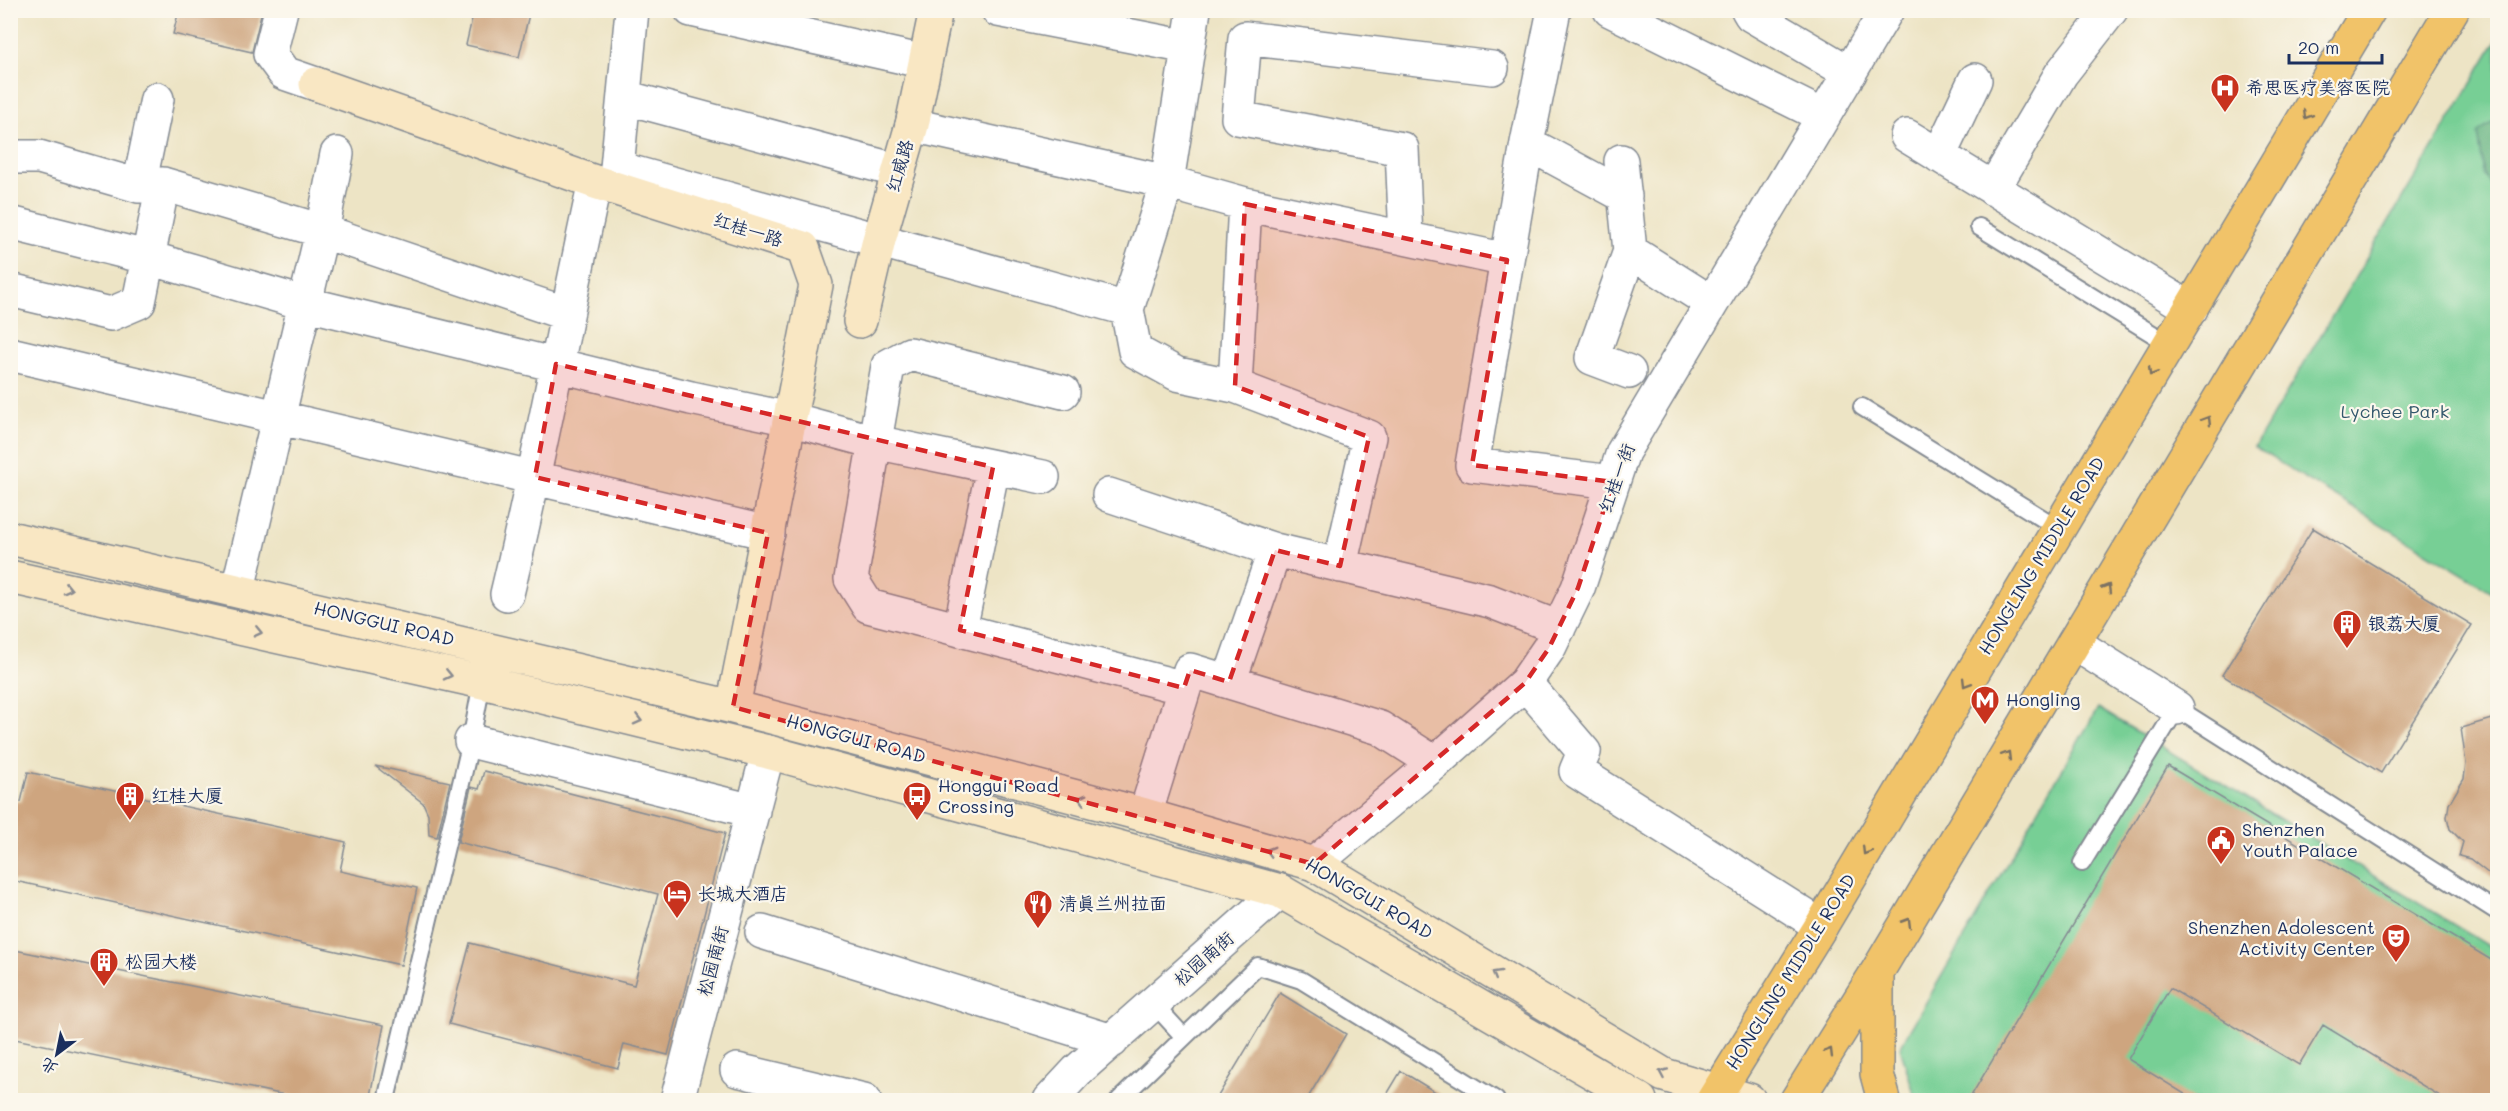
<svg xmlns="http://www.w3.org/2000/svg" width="2508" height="1111" font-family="Mali,'LXGW WenKai TC',sans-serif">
<rect width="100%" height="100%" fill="#fbf7ec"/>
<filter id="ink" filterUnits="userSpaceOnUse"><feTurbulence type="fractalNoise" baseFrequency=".0167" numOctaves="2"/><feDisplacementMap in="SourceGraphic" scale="12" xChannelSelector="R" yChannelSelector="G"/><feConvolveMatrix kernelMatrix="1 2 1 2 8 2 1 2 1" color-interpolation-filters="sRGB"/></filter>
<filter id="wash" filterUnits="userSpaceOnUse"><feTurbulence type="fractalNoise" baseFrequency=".008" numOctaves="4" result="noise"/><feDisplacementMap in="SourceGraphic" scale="24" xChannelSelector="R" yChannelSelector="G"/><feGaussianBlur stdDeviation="1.35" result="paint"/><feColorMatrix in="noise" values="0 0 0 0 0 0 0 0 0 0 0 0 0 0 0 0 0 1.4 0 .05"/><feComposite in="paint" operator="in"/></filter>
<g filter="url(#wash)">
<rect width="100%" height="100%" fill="#ede4c5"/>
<path fill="#77cf95" stroke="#497f7a" stroke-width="1.5" d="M2497,40V595L2254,447Z
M2098,708L2497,951V1100H1916L1900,1047Z"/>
<path fill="#61b27e" stroke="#3e706e" stroke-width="1.5" d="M2497,119V195L2484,175L2478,132Z"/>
<g id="blocks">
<path fill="#cea57f" d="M179,10H262L252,52L173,34Z
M474,10H530L519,57L466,45Z
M2313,528L2472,625L2381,773L2222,675Z
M2498,717V881L2470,859L2459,856L2463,842L2450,829L2447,817L2449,804L2464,779L2466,763L2461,728Z
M375,766L450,782L437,837L429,835L428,814L423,803Z
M2168,766L2498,964V1101H2448L2323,1025L2299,1065L2170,988L2128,1059L2196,1101H1968Z
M484,771L725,833L668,1055L624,1044L618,1068L449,1024L470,943L634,985L658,894L458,842L471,787L479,789Z
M28,772L346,842L340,871L417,888L401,965L10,880V799L21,802Z
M10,949L384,1025L369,1101H314L10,1038Z
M1280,993L1346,1034L1306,1101H1215Z
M1401,1071L1450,1101H1383Z"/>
</g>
</g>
<g filter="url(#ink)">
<use href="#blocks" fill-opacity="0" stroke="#848a92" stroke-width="1.5"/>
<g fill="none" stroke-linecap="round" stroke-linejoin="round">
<g stroke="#848a92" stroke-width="20">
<path id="lane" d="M1979,227L2169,344
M1862,407L2058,528
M2082,863L2177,708L2498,912
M1153,1003L1184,1037
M386,1100L471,741L482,682
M1119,1100L1258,966L1301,980L1496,1100"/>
</g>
<g stroke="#848a92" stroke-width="36">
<path id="street" d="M281,10L270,54L284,73L316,84
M632,10L617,168L1127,309
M691,10L925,62
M998,10L1188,47
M1194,10L1167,182L1127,309L1135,351L1177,374L1235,386L1369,437L1340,566
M1554,10L1527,143L1472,465L1613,482
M1610,10L1823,116
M1748,10L1751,15L1850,73
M624,97L899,171
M912,125L1167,182L1245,204L1507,260
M1907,136L2191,309
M1527,143L1625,196
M1939,156L1975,80
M10,157H39L139,186L163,184L322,231L567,314
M1621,161L1630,251L1592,358L1629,372
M139,186L157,99
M1993,189L2061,74L2111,10
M10,223L146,257L303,303L691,398L790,419L875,442L1043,477
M1406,238L1402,149L1238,118L1245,38L1492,68
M1630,251L1712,303
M10,290L111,314L139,302L163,184
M10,354L768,533
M1235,386L1245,204
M1063,392L910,354L888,366L851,579L868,606L1184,688
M1109,495L1275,550L1490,601L1559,628
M238,589L322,231L337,154
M507,594C540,457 565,319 595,182
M960,630L993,467
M2074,643L2177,708
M1229,682L1275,550
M1525,683L1584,752L1576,771L1821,926
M471,741L753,811
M1145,815L1190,670L1380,728L1435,763
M1314,864L1435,763L1525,683L1549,648L1578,588L1623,452L1887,10
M762,932L1112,1041
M737,1070L864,1100
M677,1100L768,752
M1050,1100L1077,1071L1280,891"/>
</g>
<g stroke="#848a92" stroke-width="36">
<path id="secondary" d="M316,84L595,182L803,248L816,285L733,707
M860,321L879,240L912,125L936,10
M10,538L733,707L1145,815L1314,864L1664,1075L1749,1100
M10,577L482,682L768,752L1280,891L1640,1100"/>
</g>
<g stroke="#848a92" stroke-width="36">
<path id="primary" d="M1877,977V1074L1884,1100
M1713,1100L1821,926L2369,10
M1797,1100L1877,972L2452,10"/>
</g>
<use href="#lane" stroke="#fff" stroke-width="16"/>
<use href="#street" stroke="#fff" stroke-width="33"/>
<use href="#secondary" stroke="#f9e7c3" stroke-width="33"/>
<use href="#primary" stroke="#f1c369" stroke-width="33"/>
</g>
<defs><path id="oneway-chevron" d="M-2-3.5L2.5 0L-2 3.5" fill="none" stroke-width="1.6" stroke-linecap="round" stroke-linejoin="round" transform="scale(1.5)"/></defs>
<g stroke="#7b7263">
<use href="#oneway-chevron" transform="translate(2307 115) rotate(121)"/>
<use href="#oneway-chevron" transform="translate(2152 372) rotate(121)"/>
<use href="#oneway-chevron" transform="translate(2207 420) rotate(-59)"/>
<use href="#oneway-chevron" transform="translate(2107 588) rotate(-59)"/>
<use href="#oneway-chevron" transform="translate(1966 683) rotate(121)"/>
<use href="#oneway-chevron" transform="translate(2007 755) rotate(-59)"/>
<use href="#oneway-chevron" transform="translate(1866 851) rotate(121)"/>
<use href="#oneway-chevron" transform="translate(1907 922) rotate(-59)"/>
<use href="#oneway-chevron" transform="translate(1829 1052) rotate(-59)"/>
</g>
<g stroke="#8a8b90">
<use href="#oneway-chevron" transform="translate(68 589) rotate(13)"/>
<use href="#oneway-chevron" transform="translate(258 632) rotate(13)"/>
<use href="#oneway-chevron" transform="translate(448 675) rotate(13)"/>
<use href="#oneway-chevron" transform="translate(638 720) rotate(14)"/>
<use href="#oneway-chevron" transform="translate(1082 799) rotate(-165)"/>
<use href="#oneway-chevron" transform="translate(1270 851) rotate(-164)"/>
<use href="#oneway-chevron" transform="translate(1496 974) rotate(-149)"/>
<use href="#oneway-chevron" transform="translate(1663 1073) rotate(-156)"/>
</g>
</g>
<path fill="#d62828" fill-opacity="0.2" stroke="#d62828" stroke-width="4.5" stroke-dasharray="12 8" stroke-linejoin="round" d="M1245,204L1507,260L1472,465L1613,482L1578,588L1549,648L1525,683L1314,864L733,707L768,533L535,477L556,364L993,467L960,630L1184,688L1190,670L1229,682L1275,550L1340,566L1369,437L1235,386Z"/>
<defs>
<g id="hospital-pin" transform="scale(1.5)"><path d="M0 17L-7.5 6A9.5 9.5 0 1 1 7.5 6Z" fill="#c8321e" stroke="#fbf7ec"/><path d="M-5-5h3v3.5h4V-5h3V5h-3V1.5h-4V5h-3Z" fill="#fff"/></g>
<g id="building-pin" transform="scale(1.5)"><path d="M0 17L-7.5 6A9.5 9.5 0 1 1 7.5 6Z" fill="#c8321e" stroke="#fbf7ec"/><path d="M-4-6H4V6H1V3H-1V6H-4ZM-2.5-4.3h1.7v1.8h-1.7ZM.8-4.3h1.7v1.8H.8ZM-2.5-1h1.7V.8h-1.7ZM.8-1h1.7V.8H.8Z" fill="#fff"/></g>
<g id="metro-pin" transform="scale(1.5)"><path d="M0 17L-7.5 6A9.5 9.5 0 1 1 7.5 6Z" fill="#c8321e" stroke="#fbf7ec"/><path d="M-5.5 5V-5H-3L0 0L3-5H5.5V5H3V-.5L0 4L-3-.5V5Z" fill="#fff"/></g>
<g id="bus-pin" transform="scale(1.5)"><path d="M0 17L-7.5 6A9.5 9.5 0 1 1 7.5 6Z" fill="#c8321e" stroke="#fbf7ec"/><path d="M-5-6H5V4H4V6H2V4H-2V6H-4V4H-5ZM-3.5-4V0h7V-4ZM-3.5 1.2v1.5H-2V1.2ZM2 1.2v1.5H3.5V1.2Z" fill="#fff"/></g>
<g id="civic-pin" transform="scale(1.5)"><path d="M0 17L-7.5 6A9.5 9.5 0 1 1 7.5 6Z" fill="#c8321e" stroke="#fbf7ec"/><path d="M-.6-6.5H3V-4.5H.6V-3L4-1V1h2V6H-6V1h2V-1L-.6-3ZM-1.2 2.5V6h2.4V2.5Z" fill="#fff"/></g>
<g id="hotel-pin" transform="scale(1.5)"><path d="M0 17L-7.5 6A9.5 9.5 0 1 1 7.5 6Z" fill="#c8321e" stroke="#fbf7ec"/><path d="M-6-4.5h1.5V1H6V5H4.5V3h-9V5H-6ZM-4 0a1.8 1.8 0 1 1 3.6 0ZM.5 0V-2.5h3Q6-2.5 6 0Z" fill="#fff"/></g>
<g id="restaurant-pin" transform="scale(1.5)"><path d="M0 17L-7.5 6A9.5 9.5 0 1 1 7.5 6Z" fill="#c8321e" stroke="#fbf7ec"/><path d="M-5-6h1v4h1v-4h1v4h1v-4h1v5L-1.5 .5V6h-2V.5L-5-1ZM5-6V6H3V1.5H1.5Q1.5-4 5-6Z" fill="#fff"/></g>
<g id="theatre-pin" transform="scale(1.5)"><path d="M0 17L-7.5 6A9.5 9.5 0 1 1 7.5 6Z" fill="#c8321e" stroke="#fbf7ec"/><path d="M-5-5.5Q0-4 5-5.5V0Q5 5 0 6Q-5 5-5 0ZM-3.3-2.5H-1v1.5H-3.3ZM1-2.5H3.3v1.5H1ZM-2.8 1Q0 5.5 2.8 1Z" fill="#fff"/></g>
</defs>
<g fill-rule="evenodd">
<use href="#hospital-pin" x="2225" y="88"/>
<use href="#building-pin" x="2347" y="624"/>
<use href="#metro-pin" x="1985" y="700"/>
<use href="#building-pin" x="130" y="796"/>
<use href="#bus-pin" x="917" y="796"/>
<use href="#civic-pin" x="2221" y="840"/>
<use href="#hotel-pin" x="677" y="894"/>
<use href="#restaurant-pin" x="1038" y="904"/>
<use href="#theatre-pin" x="2396" y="938"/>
<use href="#building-pin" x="104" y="962"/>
</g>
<g text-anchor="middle" stroke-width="4.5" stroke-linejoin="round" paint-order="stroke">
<g font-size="18" fill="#1b2f5e" stroke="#fbf7ec" text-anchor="start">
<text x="2246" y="94">希思医疗美容医院</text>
<text x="2368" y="630">银荔大厦</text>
<text x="2006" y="706">Hongling</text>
<text x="938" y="792">Honggui Road<tspan x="938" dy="21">Crossing</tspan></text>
<text x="151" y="802">红桂大厦</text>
<text x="2242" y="836">Shenzhen<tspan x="2242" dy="21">Youth Palace</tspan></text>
<text x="698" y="900">长城大酒店</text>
<text x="1059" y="910">清真兰州拉面</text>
<text x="2375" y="934" text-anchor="end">Shenzhen Adolescent<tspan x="2375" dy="21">Activity Center</tspan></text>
<text x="125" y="968">松园大楼</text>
</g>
<g font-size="18" fill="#1b2f5e" stroke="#fbf7ec">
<text transform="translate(900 166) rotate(-74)" y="6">红威路</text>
<text transform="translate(748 230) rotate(18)" y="6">红桂一路</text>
<text transform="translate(1617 478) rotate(-70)" y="6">红桂一街</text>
<text transform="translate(2042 556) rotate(-59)" y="6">HONGLING MIDDLE ROAD</text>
<text transform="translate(384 624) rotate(13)" y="6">HONGGUI ROAD</text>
<text transform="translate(856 739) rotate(15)" y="6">HONGGUI ROAD</text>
<text transform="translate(1369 899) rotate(30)" y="6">HONGGUI ROAD</text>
<text transform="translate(1204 959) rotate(-41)" y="6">松园南街</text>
<text transform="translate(713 961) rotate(-75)" y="6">松园南街</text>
<text transform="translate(1791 972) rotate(-58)" y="6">HONGLING MIDDLE ROAD</text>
</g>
<g font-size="18" fill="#32576c" stroke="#fbf7ec">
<text x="2395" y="418">Lychee Park</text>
</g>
</g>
<rect width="2508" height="1111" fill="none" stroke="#fbf7ec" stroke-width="36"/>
<g transform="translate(57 1054) rotate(212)" stroke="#fbf7ec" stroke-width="4.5" paint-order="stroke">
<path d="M0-4.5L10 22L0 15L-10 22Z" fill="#1b2f5e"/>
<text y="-9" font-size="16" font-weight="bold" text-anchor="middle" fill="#1b2f5e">北</text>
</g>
<path d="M2289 54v9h93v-9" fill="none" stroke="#1b2f5e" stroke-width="3"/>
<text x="2298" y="54" font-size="18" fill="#1b2f5e" stroke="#fbf7ec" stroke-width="4.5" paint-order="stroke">20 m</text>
</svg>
